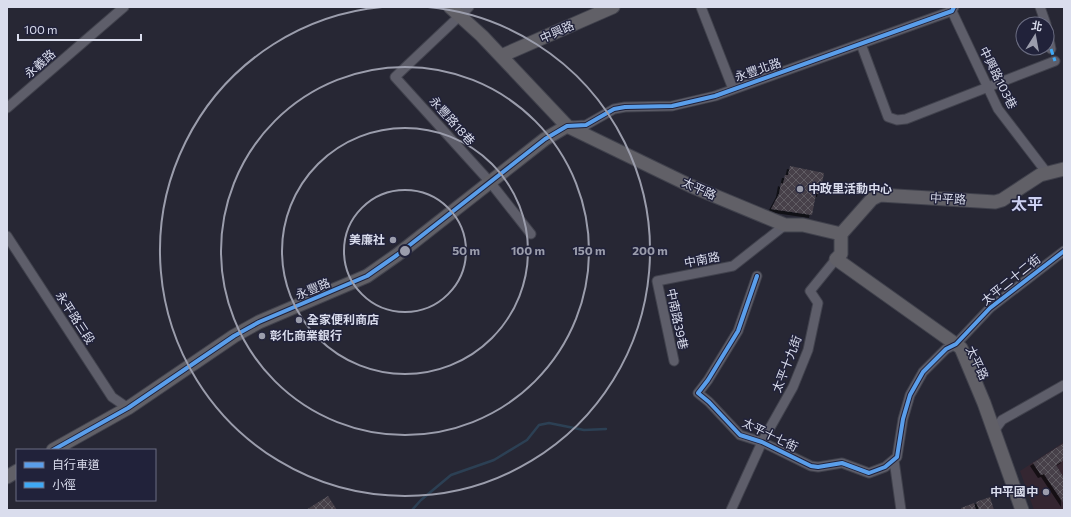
<svg xmlns="http://www.w3.org/2000/svg" width="1071" height="517" font-family="Commissioner,'Noto Sans TC',sans-serif">
<defs>
<pattern id="building-cross-hatch" width="8" height="8" patternUnits="userSpaceOnUse"><rect width="8" height="8" fill="#464149"/><path d="M0 0l8 8M0 8l8-8" fill="none" stroke="#605c64"/></pattern>
<filter id="shadow"><feDropShadow dx="-3" dy="3" stdDeviation="0" flood-color="#0009"/></filter>
</defs>
<rect width="100%" height="100%" fill="#272734"/>
<path fill="#342631" d="M1064,442V510H1034L1020,471Z"/>
<g fill="none" stroke-linecap="round" stroke-linejoin="round">
<path stroke="#2c4054" stroke-width="2.5" d="M412,510L421,500L451,475L494,460L527,440L539,425L549,423L584,430L606,429"/>
</g>
<path fill="url(#building-cross-hatch)" filter="url(#shadow)" d="M790,166L824,173L820,194H816L812,215L771,209L779,194L781,183L783,184L785,175H788Z
M1064,443V460L1056,465L1064,478V504L1044,474L1041,475L1033,463Z
M328,496L337,510H306Z
M990,497L994,510H979L976,502Z
M974,503L976,510H961V508Z"/>
<g fill="none" stroke-linecap="round" stroke-linejoin="round">
<g stroke="#41424d" stroke-width="11">
<path id="street" d="M469,7L395,77L490,182L531,234
M701,7L733,89
M950,7L998,109L1047,173
M1040,7L1046,24
M1047,29L1051,49
M861,44L888,117L897,120L906,119L1055,61
M7,108L124,7
M569,126L586,125L614,109L625,107L672,106L715,96L952,11L954,7
M7,236L112,397L128,408
M757,276L738,331L708,380L698,393L709,402L740,435L762,442L811,466L818,467L842,463L869,473L885,467L897,457L903,419L910,395L923,372L946,349L956,344L990,308L1064,251
M674,361L657,281L733,266L785,225
M994,431L1002,420L1064,385
M894,460L901,510
M731,510L762,442L793,387L808,350L818,303L810,291L836,259"/>
</g>
<g stroke="#41424d" stroke-width="15">
<path id="secondary" d="M450,7L482,36L567,126L691,186L785,225H803L841,234
M501,56L613,7
M841,234V254L836,259L961,348L984,403L1022,510
M841,234L872,199L880,195L995,202L1002,200L1040,175L1064,169
M53,450L128,408L234,336L259,322L367,276L397,255L545,139L567,126
M7,477L17,471"/>
</g>
<use href="#street" stroke="#5e5e6a" stroke-width="9"/>
<use href="#secondary" stroke="#616067" stroke-width="13"/>
<path stroke="#3fa9f5" stroke-width="3" stroke-dasharray="6 3" stroke-linecap="butt" d="M1051,49L1055,61"/>
<g stroke="#21223a" stroke-width="6">
<path id="cycleway" d="M757,276L738,331L708,380L698,393L709,402L740,435L762,442L811,466L818,467L842,463L869,473L885,467L897,457L903,419L910,395L923,372L946,349L956,344L990,308L1064,251
M53,450L128,408L234,336L259,322L367,276L397,255L545,139L567,126L586,125L614,109L625,107L672,106L715,96L952,11L954,7"/>
</g>
<use href="#cycleway" stroke="#5a9eea" stroke-width="4"/>
</g>
<g fill="none" stroke="#9b9dac" stroke-width="2">
<circle cx="405" cy="251" r="61"/>
<circle cx="405" cy="251" r="123"/>
<circle cx="405" cy="251" r="184"/>
<path d="M428 7A245 245 0 1 1 382 7"/>
</g>
<g fill="#9b9dac" stroke="#21223a" stroke-width="1.5">
<circle cx="800" cy="189" r="4"/>
<circle cx="393" cy="240" r="4"/>
<circle cx="299" cy="320" r="4"/>
<circle cx="262" cy="336" r="4"/>
<circle cx="1046" cy="492" r="4"/>
</g>
<g text-anchor="middle" stroke-width="3" stroke-linejoin="round" paint-order="stroke">
<g font-size="12" fill="#dadded" stroke="#21223a">
<text transform="translate(557 32) rotate(-24)" y="4">中興路</text>
<text transform="translate(40 64) rotate(-41)" y="4">永義路</text>
<text transform="translate(758 70) rotate(-19)" y="4">永豐北路</text>
<text transform="translate(998 78) rotate(63)" y="4">中興路103巷</text>
<text transform="translate(452 121) rotate(48)" y="4">永豐路18巷</text>
<text transform="translate(699 189) rotate(24)" y="4">太平路</text>
<text transform="translate(948 199) rotate(3)" y="4">中平路</text>
<text transform="translate(702 260) rotate(-11)" y="4">中南路</text>
<text transform="translate(1011 280) rotate(-39)" y="4">太平二十二街</text>
<text transform="translate(313 289) rotate(-22)" y="4">永豐路</text>
<text transform="translate(75 318) rotate(57)" y="4">永平路三段</text>
<text transform="translate(677 319) rotate(78)" y="4">中南路39巷</text>
<text transform="translate(977 363) rotate(65)" y="4">太平路</text>
<text transform="translate(787 364) rotate(-69)" y="4">太平十九街</text>
<text transform="translate(770 435) rotate(26)" y="4">太平十七街</text>
</g>
<g font-size="12" font-weight="bold" fill="#dadded" stroke="#21223a" text-anchor="start">
<text x="808" y="193">中政里活動中心</text>
<text x="385" y="244" text-anchor="end">美廉社</text>
<text x="307" y="324">全家便利商店</text>
<text x="270" y="340">彰化商業銀行</text>
<text x="1038" y="496" text-anchor="end">中平國中</text>
</g>
<g font-size="16" font-weight="bold" fill="#cdd1f1" stroke="#21223a">
<text x="1027" y="210">太平</text>
</g>
</g>
<circle cx="405" cy="251" r="6" fill="#9b9dac" stroke="#21223a" stroke-width="2"/>
<g font-size="12" text-anchor="middle" font-weight="bold" fill="#9b9dac" stroke="#21223a" stroke-width="3" stroke-linejoin="round" paint-order="stroke">
<text x="466" y="255">50 m</text>
<text x="528" y="255">100 m</text>
<text x="589" y="255">150 m</text>
<text x="650" y="255">200 m</text>
</g>
<rect width="1071" height="517" fill="none" stroke="#dadded" stroke-width="16"/>
<rect x="16" y="449" width="140" height="52" fill="#21223a" stroke="#6b6d82"/>
<rect x="24" y="462" width="20" height="6" fill="#5a9eea" stroke="#6b6d82"/>
<text x="52" y="469" font-size="12" fill="#dadded">自行車道</text>
<rect x="24" y="482" width="20" height="6" fill="#3fa9f5" stroke="#6b6d82"/>
<text x="52" y="489" font-size="12" fill="#dadded">小徑</text>
<g transform="translate(1035 36) rotate(11)"><circle r="19" fill="#21223a" stroke="#6b6d82"/>
<path d="M0-3L7 15L0 10L-7 15Z" fill="#9b9dac"/>
<text y="-6" font-size="11" font-weight="bold" text-anchor="middle" fill="#dadded">北</text>
</g>
<path d="M18 34v6h123v-6" fill="none" stroke="#dadded" stroke-width="2"/>
<text x="24" y="34" font-size="12" fill="#dadded" stroke="#21223a" stroke-width="3" paint-order="stroke">100 m</text>
</svg>
